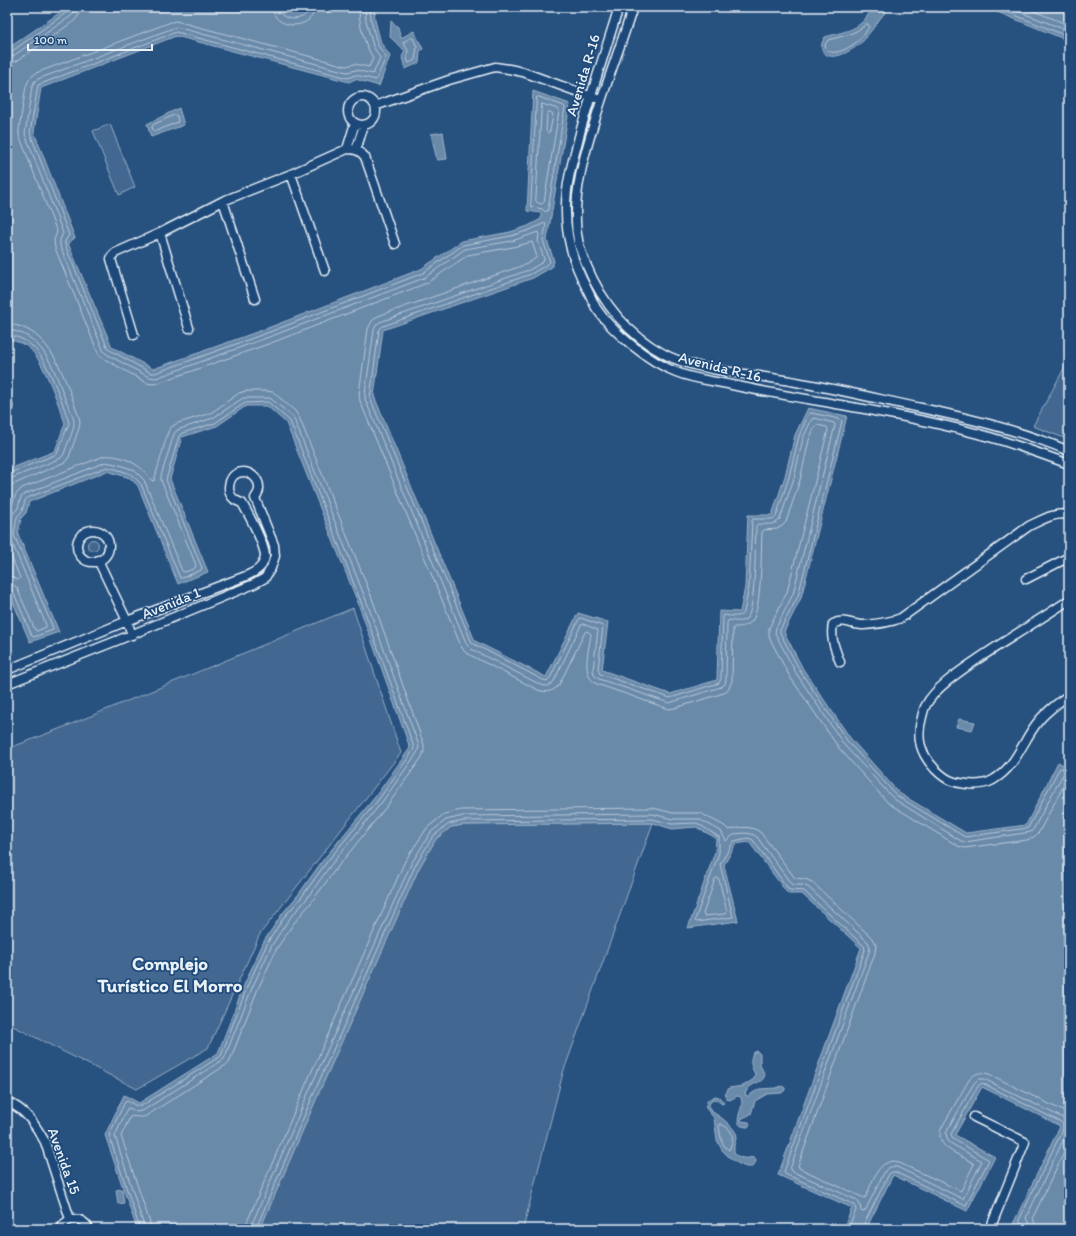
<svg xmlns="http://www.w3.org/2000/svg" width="1076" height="1236" font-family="Itim,sans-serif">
<rect width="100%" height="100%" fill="#27517f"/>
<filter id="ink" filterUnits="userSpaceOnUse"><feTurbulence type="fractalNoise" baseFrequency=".025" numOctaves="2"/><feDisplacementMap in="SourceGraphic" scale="8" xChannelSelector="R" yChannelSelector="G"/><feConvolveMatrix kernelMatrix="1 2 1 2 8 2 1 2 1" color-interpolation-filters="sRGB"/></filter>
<g filter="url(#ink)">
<path fill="#436891" stroke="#96acc4" d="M110,124L135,187L119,195L93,131Z
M1069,359V440L1033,426Z
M87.5 545a5.5 5.5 0 1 1 11 0a5.5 5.5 0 1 1-11 0Z
M353,608L401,753L260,934L208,1048L137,1089L7,1023V749L64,727Z
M653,823L563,1073L523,1229H260L321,1088L419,868L436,839L451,827L463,825Z"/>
<path fill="#6b8aaa" stroke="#9db3c9" d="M68,7H276L294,10L312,7H374L375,20L381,43L390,56L379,86L355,79L349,82L176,36L41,88L34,132L75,238L68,243L112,347L153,369L265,329L421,269L462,241L510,232L528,226L541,219V213L527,211L533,91L570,104L547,240L554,261L552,267L533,278L383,330L374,396L475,641L546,677L578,613L608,622L602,670L670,694L717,680L719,611L740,612L745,587L748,515H772L785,476L795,435L808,408L847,416L801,598L784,632L803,669L851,739L899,793L966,833L1026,825L1058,762L1069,768V1229H1024L1013,1224L1060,1126L982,1087L955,1135L995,1157L967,1211L893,1175L866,1229H843L852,1208L778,1175L861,948L802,894H788L749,842L736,844L724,865L738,921L688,928L715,852L716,838L696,827L672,829L653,823L463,825L451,827L436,839L419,868L321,1088L260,1229H137L105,1135L124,1095L139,1103L218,1053L244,985L264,941L282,914L298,895L323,860L375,797L410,748L358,603L286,423L267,406H246L217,426L182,437L170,479L208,572L178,584L138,486L130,478L107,471L29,502L26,513L21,518L18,534L59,632L30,642L7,588V470L55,451L65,423C58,404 44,361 29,348C23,343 15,341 7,339V49Z
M873,7H890C883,14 877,23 871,31C868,34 866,38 863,41C856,48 831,65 823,51C820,46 822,42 825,37C849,30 860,31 873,7Z
M985,7H1069V41Z
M391,21L398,27L401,38L414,31L423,49L420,51L419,63L405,69L402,57L405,51L390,37Z
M179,108L184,125L151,137L147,124Z
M443,132L447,159L437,160L431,134Z
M959,719L975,722L972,730L956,727Z
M757,1051L760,1054V1065L765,1075C763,1082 757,1082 751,1086C748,1088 746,1091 745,1095L748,1096L759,1089L776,1088L782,1086L785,1088V1090L782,1093L767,1094L755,1101L751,1114L741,1119V1121L749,1122L750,1124L748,1127C731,1127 741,1112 742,1104C742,1102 741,1099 741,1097L737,1096L730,1100L727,1099L725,1095L729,1088L743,1086L754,1079L755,1074C751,1067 749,1061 753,1053Z
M715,1096L719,1097L724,1103L722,1104L718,1101L713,1100C709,1103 708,1105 710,1110C720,1117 732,1124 737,1135L734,1146V1153C740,1159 746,1159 754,1157L755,1158L756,1162L752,1167H746L739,1164L730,1158L722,1150L717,1140L714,1118L705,1107L708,1100Z
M122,1189L124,1203L118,1204L116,1190Z"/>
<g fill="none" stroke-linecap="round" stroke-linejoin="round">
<path stroke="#b6c8d9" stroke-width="1" d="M272,7C273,31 314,31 315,7
M278,7C279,23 308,23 309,7
M359,7C359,25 364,43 373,58L369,67L355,64L346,66L176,21L171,22L36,73L30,78L26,86L19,129V135L57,232L54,240L55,248L98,353L101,357L147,383L153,384L158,383L271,343L427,283L468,255L513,247L532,242L537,257L527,264L378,316L372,321L368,329L359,394L360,401L461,646L464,651L468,654L538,690C546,693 553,692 559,685L585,632L587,631L590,633L591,634C589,650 580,676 597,684L669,709L675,708L724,693L729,688L732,681L733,628L735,627C741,627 747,626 752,621C762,608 761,550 762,532L764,530L777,529L782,526L786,522L800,480L809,440L815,426L817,425L827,427L828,430L787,592L769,628V634L770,639L790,677L839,748L888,803L958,846L964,848L1027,840L1034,837L1039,832L1065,783L1069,782
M365,7L366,21L373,46L380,58L373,74L356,70L347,72L176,27L38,79L34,82L32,87L25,134L63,233L60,240V246L104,352L108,355L149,377L156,378L269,337L424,278L465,249L512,241L538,232L539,234L538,241L544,259L543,262L529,270L380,322L376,325L374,330L365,394V399L467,645L471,649L541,685C546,687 551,686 554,681L581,625L583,624L598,630L593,670L594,675L599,679L669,703L721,687L725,684L726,679L727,622L729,620C735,621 742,623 747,618C756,608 755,542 756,526L758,524C766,524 775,526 780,519L794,478L803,438L812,419L814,418L834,423L835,425L793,594L776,628L775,633L796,673L845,746L894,799L961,841L965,842L1031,832L1034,828L1062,776L1063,775L1069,776
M370,7L371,20L377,44L386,57L376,80L355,75L348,78L176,32L38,85L30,133L69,235L65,241V245L108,349L151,373H155L267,333L423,273L463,245L511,236L530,230L545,223L546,225L543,240L550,262L548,264L531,274L383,326L379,330L370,398L472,643L543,680L547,681L550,678L579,619L581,618L603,626L598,669L600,674L670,698L719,683L721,679L723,617L724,615C731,616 741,618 744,612L749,587L752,521L753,519H772L776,517L789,477L799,436L809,413H811L840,419L842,421L798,596L780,630V633L800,671L848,742L897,796L965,837L1028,828L1059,769L1061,768L1069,771
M995,7L1069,37
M1007,7L1069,31
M1023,7L1069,25
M866,24H868L869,27C867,30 865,34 862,37C855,45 829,62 825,45L828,40C842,36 855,35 866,24Z
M411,38H413L417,47L415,60L409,63L408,62L407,58L408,50L403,43Z
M7,52H11L67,12L69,7
M7,57L13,56L71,16L74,12V7
M7,63L17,61L74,21L79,15L81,7
M537,97H539L564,106L565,107L548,210L546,212L542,209L533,207L531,206Z
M542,104L558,109L559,111L544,202L542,204L538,203L536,201Z
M549,112L552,113L553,115L550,131L548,133L546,131L547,114Z
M175,115L177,116L178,121V122L156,131L153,130L152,127L153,125Z
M7,324C52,326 66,383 79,417L80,423L79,428L69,457L65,462L14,484L7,485
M7,330C41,332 54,368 64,396C67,404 73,413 74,422C75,429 66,446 64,454L61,458L12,478L7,479
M7,335C16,336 25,339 32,346C46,357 64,405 69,423L57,454L7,474
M7,512L12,505L16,494L22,488L104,456C122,454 142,465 151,480L154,481L168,432L171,427L178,423L211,413L239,393L246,391H267L273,392L295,411L299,417L372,598L424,745V751L422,757L387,806L335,870L310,904L294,923L277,948L257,991L229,1063L146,1116C140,1119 134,1115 130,1117L121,1136L150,1223L151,1229
M7,546L20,578L18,580L12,577H7
M7,583L12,584L17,588L35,630L37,631L46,627V625L9,535L12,515L18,508L21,497L25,494L106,462L120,465L134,470L144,480L182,571L185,572L195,568L196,565L161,480V476L174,434L177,430L213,418L243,398H270L292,416L294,419L366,600L419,746L417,753L382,802L330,866L305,901L289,919L272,945L252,988L224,1059L144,1110L137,1112L129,1108L127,1109L115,1136L145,1229
M7,588H10L13,591L32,636L34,637L53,630V628L14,535L17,517L22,511L25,501L27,498L107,467L119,470L131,474L141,484L180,578H182L201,570L202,568L166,480L179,436L182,433L215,423L245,403L268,402L290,421L361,602L414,747L413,751L379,799L326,863L301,898L285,916L268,942L247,987L221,1056L141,1106H137L127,1101L125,1102L109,1135L140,1229
M717,878L719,879L727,912L725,914L704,916L703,914L715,879Z
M720,1124C734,1129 735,1137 729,1150C721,1146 720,1134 719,1126Z
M245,1229L247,1222L307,1082L405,861L427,828L444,814L461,810L653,808L673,813H700L723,825L729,830C740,827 752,825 761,833L795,878L805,879L812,882L871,937L876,945L875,953L798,1166L799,1168L864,1198L866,1197C872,1183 877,1161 895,1161L961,1191L974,1164C962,1154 932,1149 942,1127L969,1080C974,1073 981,1071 989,1074L1069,1114
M251,1229L252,1224L312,1084L411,864L431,832L446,820L463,816L652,814L673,819H699L721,831L726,841C728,839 730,838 732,836C738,832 751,832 757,837L792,885H803L808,887L867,941L870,946L869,952L790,1169L791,1171L857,1200L860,1205L861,1211L863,1212L865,1211L885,1171C888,1167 892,1166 897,1167L963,1199L982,1161L950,1143L947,1139L946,1133L974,1083L978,1079H984L1063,1118L1068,1124V1130L1026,1218L1029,1224L1030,1229
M256,1229L257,1226L317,1086L415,866L433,836L449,824L463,821L652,819L672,824L697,823L719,837V853L695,920L696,922L733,917L720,864L734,841L748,838L753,840L789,890L804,891L864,946L865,950L784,1172L785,1174L855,1205L856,1210L848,1229
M863,1229V1226L889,1174L892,1172H895L964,1205H966L989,1160L953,1139L951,1134L978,1086L982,1083L1061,1122L1063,1125V1129L1019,1220V1222L1024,1225L1025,1229
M1036,1229L1033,1217L1069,1142"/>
<g stroke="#e8f1f8" stroke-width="11">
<path id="minor" d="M619,7C606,48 593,88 581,129C575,154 566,180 566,206C565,236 573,263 587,289C590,295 593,302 596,308C612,332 648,361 676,372C693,379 713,381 732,385C779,395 827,402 874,411C917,419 961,428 1003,441C1025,448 1047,456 1069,464
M633,7C620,48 604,89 592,130C583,160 575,190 576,221C576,236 580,251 586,264C602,303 627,334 664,354C681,363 700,367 718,370C748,375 777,378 807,384C845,391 883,400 921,408C972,419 1022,431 1069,451
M348 111a14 14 0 1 1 28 0a14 14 0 1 1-28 0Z
M375,106L449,80L495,67L509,69L523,72L595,98
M347,149L355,123
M356,150L364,125
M291,174L325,271
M223,201L255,299
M160,233L189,328
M134,335L111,259L112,256L115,253L160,233L223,201L291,174L347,149C354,149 360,150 365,157L395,244
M7,401L8,406L7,413
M77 546a16 16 0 1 1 32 0a16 16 0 1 1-32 0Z
M98,560L127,621L132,635
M1026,579L1069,557
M1069,600C1038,621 1006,640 975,661C959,672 935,688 926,705C924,708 923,713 922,717C916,738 920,753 935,769C940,774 945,779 952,781C956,783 962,783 967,784C975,785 986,784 993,780C1016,767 1022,742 1037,723C1045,712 1058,703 1069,695
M840,662C835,649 830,638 833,624C844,618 851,625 864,625C877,624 889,623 901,618L1029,526C1042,520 1054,512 1069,515
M7,670L127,621L246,576C252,573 258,571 262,565C263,563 265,559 265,556C264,543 249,515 242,503C239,502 236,501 234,499C226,492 228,477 238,473C249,469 260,479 259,489C259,492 257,495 255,498L274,545L275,556L271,568L265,578L254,584L116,641L7,684
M7,1102C26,1109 36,1126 45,1142L70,1219
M974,1117L1025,1142L990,1229
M61,1229C66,1216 83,1216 89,1229"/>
</g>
<use href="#minor" stroke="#1f4a7a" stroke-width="8"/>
</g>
</g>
<g text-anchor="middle" stroke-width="3.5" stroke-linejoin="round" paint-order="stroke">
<g font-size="15" fill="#e8f1f8" stroke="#1f4a7a">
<text transform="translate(583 75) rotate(-73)" y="5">Avenida R-16</text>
<text transform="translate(720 367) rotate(14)" y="5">Avenida R-16</text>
<text transform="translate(171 603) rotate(-22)" y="5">Avenida 1</text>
<text transform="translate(64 1161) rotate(70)" y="5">Avenida 15</text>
</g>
<g font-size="19" font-weight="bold" fill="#e8f1f8" stroke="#1f4a7a">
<text x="170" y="970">Complejo<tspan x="170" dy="22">Turístico El Morro</tspan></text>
</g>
</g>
<rect width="1076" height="1236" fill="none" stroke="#1f4a7a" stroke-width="24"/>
<rect x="12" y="12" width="1052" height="1212" fill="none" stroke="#e8f1f8" stroke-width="1.5" filter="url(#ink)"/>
<path d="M28 44v6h124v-6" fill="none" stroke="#e8f1f8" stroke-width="2"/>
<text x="34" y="44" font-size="12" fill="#e8f1f8" stroke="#1f4a7a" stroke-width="3" paint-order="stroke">100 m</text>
</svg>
